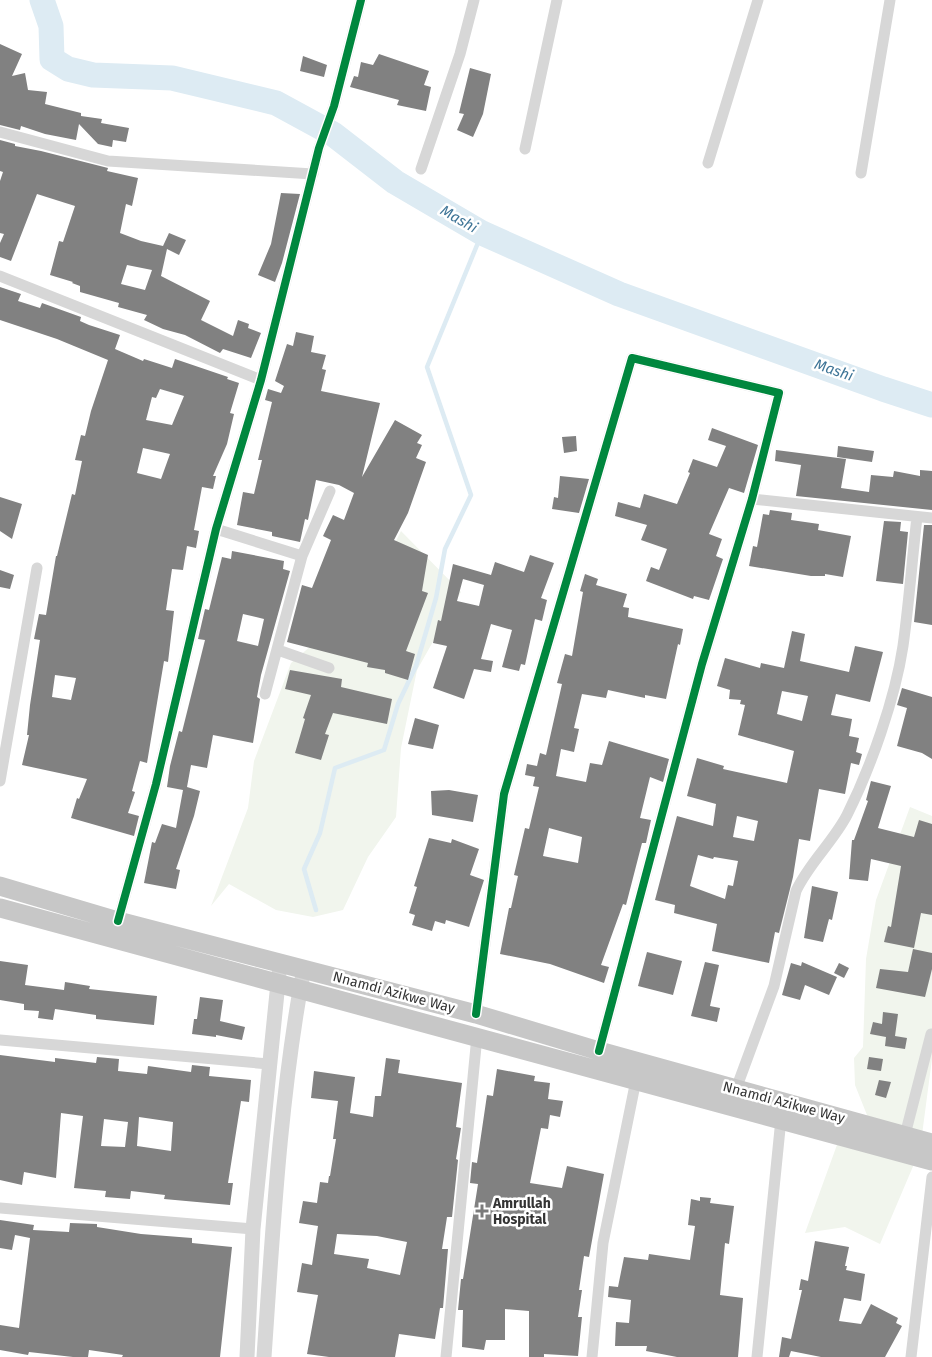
<svg xmlns="http://www.w3.org/2000/svg" width="932" height="1357" font-family="'Fira Sans',sans-serif">
<rect width="100%" height="100%" fill="#fff"/>
<path fill="#f1f5ed" d="M401,531L461,592L417,670L401,748L396,817L368,857L343,910L313,917L276,910L229,884L211,906L248,808L254,761L291,663L368,597Z
M910,807L932,816V1059L920,1150L880,1244L845,1227L805,1233L846,1120H869L855,1085L854,1058L863,1047L866,959L876,900Z"/>
<g fill="none" stroke-linecap="round" stroke-linejoin="round">
<path stroke="#ddebf3" stroke-width="4.5" d="M316,910L304,869L320,833L335,768L384,750L398,704L416,666L436,598L445,549L471,495L427,367L482,233"/>
<path stroke="#ddebf3" stroke-width="25" d="M42,0L51,26L52,59L68,69L93,75L172,78L276,103L333,134L395,182L482,233L619,294L883,389L932,405"/>
</g>
<path fill="#818181" fill-rule="evenodd" d="M0,44L22,54L12,76L25,73L28,90L47,92L45,104L81,113V116L102,119L101,123L129,128L126,142L113,140L112,147L98,144L79,124L76,140L45,134L21,126L20,130L0,125Z
M379,54L429,71L424,85L431,87L426,111L397,105L399,100L350,87L354,76L358,77L361,62L373,65Z
M303,56L327,65L324,77L300,71Z
M470,68L491,74L483,114L473,137L457,130L464,114L459,113Z
M0,140L15,144V146L41,151L108,168L107,171L138,178L132,206L126,204L120,233L141,241L163,246L169,233L186,240L179,255L167,249L161,276L210,301L201,320L233,336L238,320L249,324L248,328L261,333L251,358L223,349L220,353L185,335L163,329L144,320L147,315L118,307L119,303L80,292V286L72,283L73,282L50,275L59,241L63,242L75,206L37,194L11,261L0,257V243L4,234L0,233V181L3,172L0,171ZM127,265L152,270L145,290L121,284Z
M281,193L300,194L282,263L275,282L258,275L271,244Z
M0,287L21,294L18,301L40,308L42,303L81,317L80,321L89,325L120,335L115,349L143,361L144,359L172,368L175,359L228,377L227,379L239,383L230,413L234,414L227,444L213,476H216L213,489L202,487L194,530L199,531L196,548L187,546L183,570L172,569L166,610L174,611L168,662L164,661L147,763L140,761L132,791L135,792L128,813L139,816L134,836L71,818L77,798L79,799L87,779L22,765L29,735H27L30,705L40,640L34,639L39,614L46,615L56,556H57L72,494L75,495L82,461L75,460L81,435L85,436L91,411L108,360L57,339L0,320ZM160,389L184,396L172,425L146,420L152,397L156,398ZM143,448L170,454L161,479L137,473ZM55,675L76,678L71,700L52,697Z
M296,332L314,336L311,352L326,355L322,369L326,370L321,391L380,403L362,477L395,420L422,435L417,443L422,445L416,458L426,462L408,513L394,540L428,555L422,591L428,593L406,651L415,654L408,680L385,673V670L367,667L368,663L287,642L302,585L312,588L331,540L323,536L333,515L344,520L354,493L339,485L316,480L308,520L305,519L300,542L272,536V532L237,525L243,492L254,494L262,460H258L272,402L265,400L268,389L281,393L284,386L275,381L287,344L293,346Z
M712,428L758,445L744,493L729,488L709,534L722,539L716,556L723,559L709,600L694,596L693,599L646,581L651,567L659,570L667,549L641,540L647,525L615,516L618,502L640,508L644,494L677,504L690,473L688,472L693,459L717,467L726,446L708,440Z
M576,436L577,451L564,453L562,437Z
M838,446L874,451L872,462L837,457Z
M776,450L846,459L841,488L869,492L871,475L893,477L894,471L920,476V470L932,471V510L796,496L801,465L775,461Z
M560,476L589,479L579,513L552,509L554,497L558,498Z
M0,497L22,504L12,539L0,531Z
M770,510L792,513L791,520L819,524L818,530L851,536L843,577L825,574V576H811L749,566L753,546L757,547L763,514L769,515Z
M884,521L901,522L900,531L908,532L903,584L876,581Z
M924,525H932V625L914,622Z
M232,551L284,561L283,569L290,571L261,675L257,697L260,699L253,743L213,735L207,768L191,765L187,787L200,791L194,816L176,869L180,870L176,889L144,883L152,842L155,843L162,824L176,828L183,790L167,787L170,766L179,731L182,732L205,640L198,639L205,609L209,610L222,557L231,559ZM243,614L264,619L258,646L237,641Z
M530,555L554,563L541,598L547,600L542,621L535,619L525,665L521,664L519,671L502,667L512,630L491,624L481,659L493,661L491,672L474,669L464,699L433,688L447,646L433,643L438,620L441,621L453,564L491,575L495,562L524,572ZM463,579L484,585L479,606L457,601Z
M0,570L14,575L10,589L0,587Z
M585,574L598,579L596,585L627,594L623,607L629,608L628,617L683,629L680,645L678,644L666,699L645,695V698L608,690L606,698L582,694L574,728L579,729L574,752L561,749L556,776L586,782L590,763L602,765L609,741L669,759L663,782L650,777L640,818L651,820L646,843H642L626,905L623,904L601,965L609,967L604,983L550,964L500,954L509,908H511L518,876L514,875L525,828L529,829L539,787L533,786L535,777L525,775L527,764L537,766L540,753L546,755L562,684L557,683L565,654L572,656L583,592L580,591ZM549,828L582,837L578,863L543,856Z
M792,631L805,634L800,661L849,672L855,646L883,652L870,702L836,694L831,715L852,719L849,736L859,738L856,752L862,754L859,765L851,763L845,794L819,789L810,841L799,839L793,877L779,933L775,932L769,963L712,951L717,924L674,913L675,905L655,900L677,816L713,826L716,804L687,796L697,758L724,766L723,769L787,783L794,751L738,735L745,705L740,704L741,700L729,699L730,690L717,686L725,658L760,668L761,663L784,668ZM782,691L808,696L802,721L777,714ZM737,816L758,821L754,841L733,837ZM698,855L713,859L714,857L738,861L733,886L728,885L725,899L690,886Z
M290,670L342,679L341,687L392,699L387,724L333,713L325,734L329,735L321,760L295,753L305,719L303,718L311,695L285,689Z
M902,688L932,697V759L922,753L897,746L907,708L897,705Z
M415,718L439,725L433,749L408,744Z
M871,781L891,786L878,828L914,837L919,820L932,824V915L921,913L914,948L884,942L888,926L891,927L901,866L871,859L868,881L849,879L852,840H854L868,801L866,800Z
M449,790L478,795L473,822L432,815L431,791Z
M429,838L451,843L452,839L479,849L470,875L484,880L469,927L446,920L445,924L435,921L432,931L412,925L415,915L409,913L417,887L414,886Z
M812,886L838,892L832,920L829,919L823,942L804,938Z
M913,949L932,953V969L925,997L876,988L880,969L908,972Z
M647,952L682,961L673,995L638,986Z
M0,961L28,965L25,985L64,990L65,982L90,986L89,989L157,996L154,1025L96,1019V1015L55,1009L53,1020L38,1018L39,1011L24,1010V1004L0,1000Z
M705,962L719,965L710,1006L720,1008L717,1022L691,1016Z
M802,962L837,977L829,995L805,985L800,1000L782,995L791,963L801,966Z
M839,963L849,968L844,978L834,973Z
M200,997L223,1000L220,1021L245,1027L242,1040L216,1035V1037L192,1034L194,1019H197Z
M883,1012L898,1014L895,1036L907,1038L905,1049L885,1046L886,1037L870,1034L873,1022L882,1024Z
M0,1055L55,1062V1058L96,1063L97,1057L119,1059L118,1071L147,1074L148,1066L191,1072L192,1065L210,1067L209,1076L251,1080L249,1102L241,1101L228,1183H233L230,1205L164,1199L165,1195L131,1191L130,1199L105,1197L106,1191L74,1188L83,1116L61,1113L56,1178L24,1172L22,1185L0,1180ZM139,1117L173,1122L171,1151L137,1146ZM104,1119L128,1122L125,1147L101,1146Z
M869,1057L883,1059L881,1071L867,1069Z
M386,1058L400,1060L398,1073L462,1083L456,1127L461,1128L456,1159L458,1160L452,1217H447L442,1249H448L443,1308H440L435,1339L399,1334L395,1357H329L307,1354L318,1295L297,1292L302,1263L312,1265L318,1226L299,1223L303,1201L317,1203L320,1182L328,1183L329,1176H330L336,1139H333L338,1101L311,1098L314,1071L355,1077L350,1113L373,1117L375,1096H381ZM337,1234L377,1236L407,1242L400,1275L367,1268L369,1259L334,1254Z
M497,1069L535,1076L534,1081L550,1083L548,1099L563,1101L560,1117L550,1115L548,1129L541,1128L530,1183L562,1188L567,1166L604,1174L589,1257L584,1256L579,1290H582L578,1317H582L578,1356L544,1354V1357H529V1311L505,1309V1340H486L484,1350L462,1347L463,1310H458L461,1279H463L478,1184L470,1183L472,1162L477,1163L487,1095L493,1096Z
M879,1080L891,1082L886,1098L875,1095Z
M700,1197L711,1198L710,1203L734,1206L729,1244L725,1243L720,1295L743,1298L738,1357H677L646,1351L647,1346H615L616,1322L629,1323L631,1300L608,1297L609,1286L618,1287L624,1257L648,1260L649,1254L690,1260L695,1226L688,1225L691,1199L700,1201Z
M0,1220L34,1225L33,1230L69,1232L70,1223L97,1224V1227L141,1234L192,1238V1243L232,1247L220,1357H122L123,1355L89,1350L88,1357H73L29,1352L28,1355L0,1350V1325L19,1328L30,1238L15,1235L12,1250L0,1248Z
M815,1241L849,1247L845,1266H847L846,1270L865,1274L861,1301L844,1298L839,1321L861,1324L871,1304L898,1318L896,1323L902,1326L885,1357H821L791,1351L789,1357H779L782,1337L791,1339L802,1290H799L801,1279L808,1281Z"/>
<g fill="none" stroke-linecap="round" stroke-linejoin="round">
<path stroke="#d7d7d7" stroke-width="11" d="M0,132L108,161L313,174
M525,149L557,0
M708,163L758,0
M421,169L460,54L474,0
M861,173L890,0
M0,276L261,380
M752,499L932,518
M216,529L302,556
M278,650L329,668
M265,694L302,556L330,491
M0,781L37,568
M118,921L156,784L216,529L261,380L319,148L334,106L361,0
M476,1014L504,794L632,358L779,393L752,499L702,664L599,1051
M0,1040L269,1064
M736,1089L774,986L796,891C809,863 833,842 847,815C871,767 895,699 903,646C909,603 912,560 917,517
M905,1135L931,1034
M0,1208L253,1229
M446,1357L477,1036
M592,1357L603,1243L636,1080
M757,1357L781,1119
M911,1357L932,1177"/>
<path stroke="#d7d7d7" stroke-width="15" d="M247,1357L253,1229L279,973
M264,1357C273,1227 280,1096 304,968"/>
<path stroke="#c7c7c7" stroke-width="19" d="M0,886L118,921L476,1014L599,1051L932,1143
M0,908L932,1161"/>
<g stroke="#fff" stroke-width="11">
<path id="cycleway" d="M118,921L156,784L216,529L261,380L319,148L334,106L361,0
M476,1014L504,794L632,358L779,393L752,499L702,664L599,1051"/>
</g>
<use href="#cycleway" stroke="#00873e" stroke-width="8"/>
</g>
<path fill="#7a7a7a" stroke="#fff" stroke-width="2" d="M479.5 1203.5h5v5h5v5h-5v5h-5v-5h-5v-5h5z"/>
<g text-anchor="middle" stroke-width="5" stroke-linejoin="round" paint-order="stroke">
<g font-size="14" fill="#333" stroke="#fff">
<text transform="translate(394 992) rotate(15)" y="5">Nnamdi Azikwe Way</text>
<text transform="translate(784 1102) rotate(15)" y="5">Nnamdi Azikwe Way</text>
</g>
<g font-size="14" font-weight="bold" fill="#333" stroke="#fff" text-anchor="start">
<text x="493" y="1208">Amrullah<tspan x="493" dy="16">Hospital</tspan></text>
</g>
<g font-size="15" font-style="italic" fill="#3f7597" stroke="#fff">
<text transform="translate(459 219) rotate(30)" y="5">Mashi</text>
<text transform="translate(834 370) rotate(19)" y="5">Mashi</text>
</g>
</g>
</svg>
